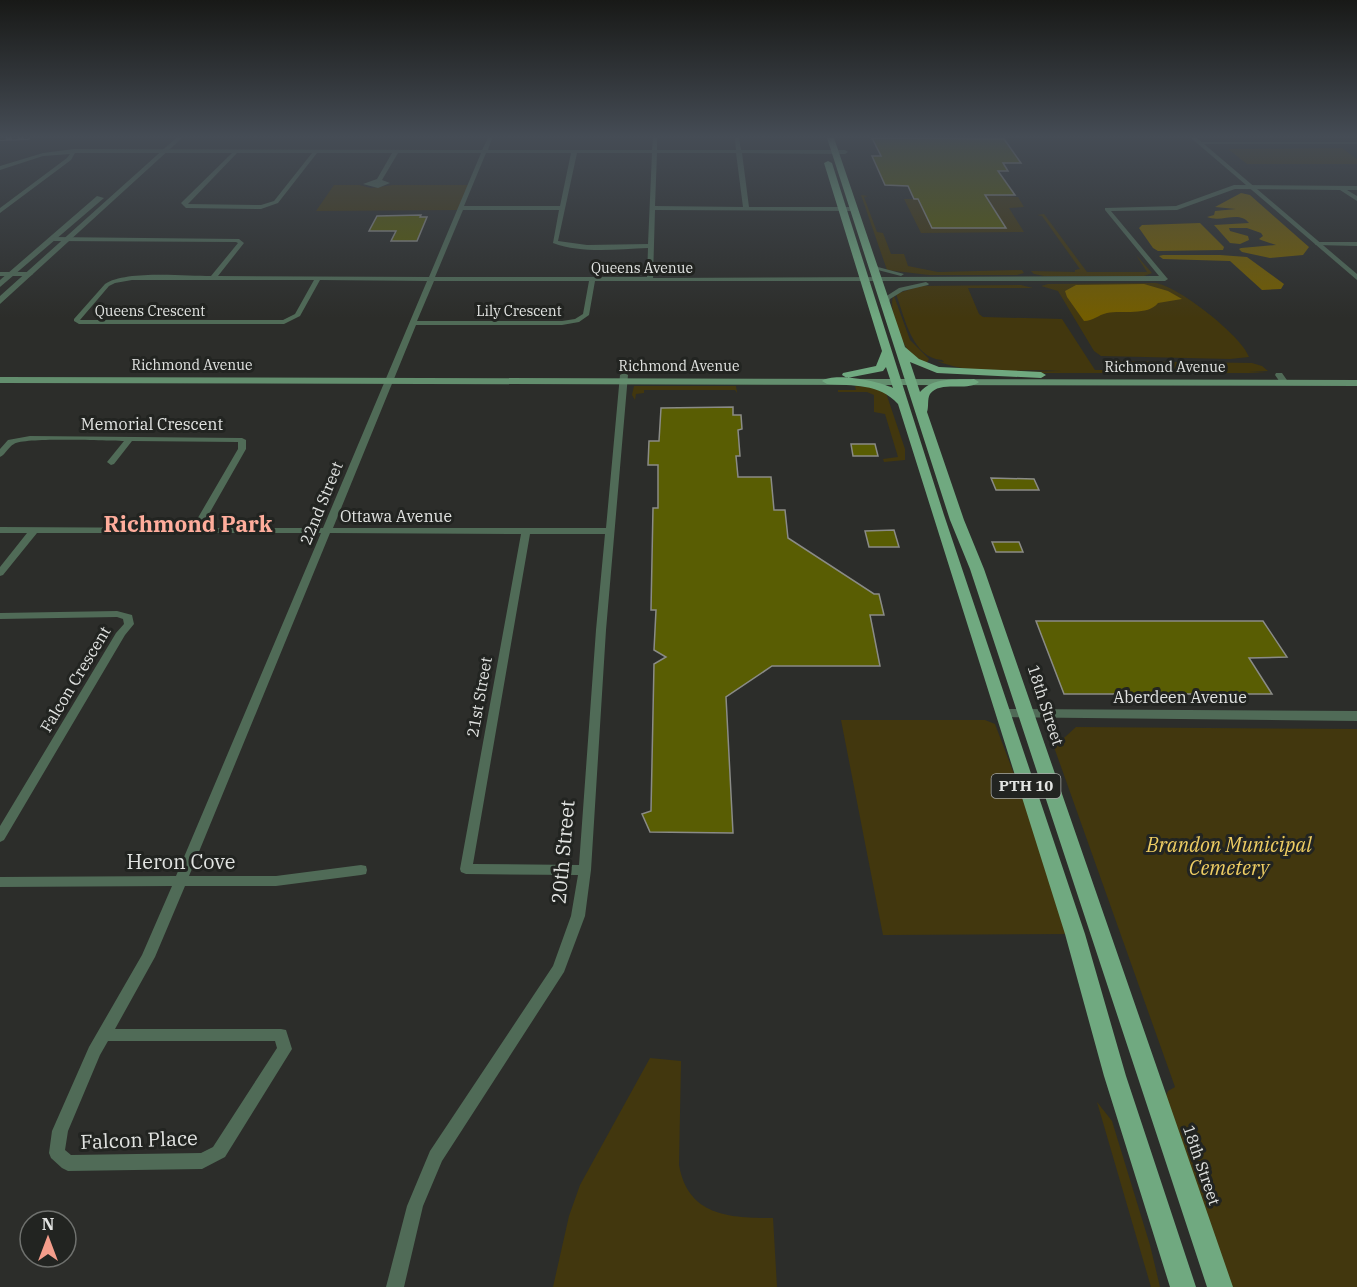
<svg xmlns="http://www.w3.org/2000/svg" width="1357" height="1287" font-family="'IBM Plex Serif',serif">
<rect width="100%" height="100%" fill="#2c2d2a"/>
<path fill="#42370e" d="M1342,148L1357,159V164H1247L1228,149Z
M334,185H359L371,188L393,185H470L459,210L316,211Z
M861,195L868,196L864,197L877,232L883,233L891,254H904L908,266L938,272L1022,270L1024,273L1017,275H929L887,270Z
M985,195L1018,197L1024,207L1009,208L1024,232L921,233L904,199H918L932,228H1005Z
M1044,214L1087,272H1147L1136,255L1152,273L1144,276H1044L1034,274L1031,271L1075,272V270L1080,269L1042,216L1037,215Z
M1155,283C1177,285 1242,336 1249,357L1230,359L1101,356L1094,351L1058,291L1041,286L1048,284Z
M1021,285L1033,288H968L979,314L983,317L1062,319L1095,370H1110L1104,362L1108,361L1252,363L1262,366L1268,371L1249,372L1267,373H1031L1017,372L1061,371C1019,368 977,377 937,361L944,362L942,360C912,358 905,318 896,294L920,286Z
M894,296L910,340L929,359L926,364C919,360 912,355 907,349C901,340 887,304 894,296Z
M634,386H736L737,393L735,390H644V393L636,394L635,400L632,395Z
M855,386L870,387L886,393L905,449V460L884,462L883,459L898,457L885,414L874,412V395L867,392H838V390H856Z
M841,720H985L995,724L1075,934L883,935Z
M1076,727L1357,729V1287H1231L1166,1096L1168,1091L1175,1087L1054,747Z
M650,1058L681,1061L679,1165C688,1216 729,1218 773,1218L777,1287H553L569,1216L580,1185Z
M1097,1102L1112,1121L1150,1245L1160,1287H1151Z"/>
<path fill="#735d00" d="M1241,193L1250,195L1301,240L1309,247L1303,255L1270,258L1242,252L1239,249L1241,248L1276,245L1261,240L1259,239L1263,236L1261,233L1247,228H1229L1230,231L1248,236L1249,240L1240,244L1230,243L1214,225L1249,223C1239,210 1222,223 1207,217L1214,215L1215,211L1236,209L1215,207Z
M1200,223L1224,247L1223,250L1158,251L1153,248L1139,228L1142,225Z
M1163,255H1220L1247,257L1284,284L1281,289L1262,290L1230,261L1163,259L1159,256Z
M1144,284L1168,291L1182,299L1158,303C1148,316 1122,310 1107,313C1098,315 1093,321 1084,321L1067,297L1065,291L1076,285Z"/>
<path fill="#595d03" stroke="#8a8b87" stroke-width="1.5" d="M872,138L1004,139L1021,163H1003L1008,171H998L1015,195H985L1006,228H932L918,199H914L908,186L885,185L872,156H881Z
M421,215L420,217H427L417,241H391L396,231H369L377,216Z
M733,407V415H741L742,429L738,430L740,456H736L738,477H771L774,510H785L788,538L874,594H879L884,615H870L880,666H772L726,697L733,833L650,832L642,814L651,811L654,664L666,657L654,650L656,610H651L653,508H658V465H648L649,441H659L661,408Z
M851,444H875L878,456H853Z
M991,478L1034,479L1039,490H996Z
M894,530L899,547H869L865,531Z
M992,542H1019L1023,552H996Z
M1036,621H1263L1287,657L1249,658L1272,694H1064Z"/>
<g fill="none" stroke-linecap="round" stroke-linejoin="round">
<path fill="#506b57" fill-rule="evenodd" d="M488,138H492L488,150H652L653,138H657V150H736L735,138H739L741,150H845L848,152L845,154L742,153L749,207H854L857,209L854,211L655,210L653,278L1159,276L1105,210V208L1176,206L1234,185L1357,186V190H1347L1357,196V201L1340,190L1235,189L1177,210L1111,211L1167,278L1168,279L1165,281H595L589,315L579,322L562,325H416L333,528H606L620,375L624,373L628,375L606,630L591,870L585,916L564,972L442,1161L423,1206L404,1287H386L407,1206L430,1151L553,966L571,916L578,875L466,874L461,872L460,869L521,534L330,533L189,876H276L361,865L366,866L367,870L366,874L361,875L276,886H185L155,957L115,1029H281L286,1030L292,1049L225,1157L202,1169L68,1171L62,1168L51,1158L49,1153L52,1131L89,1047L142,955L172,886L0,887V877L176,876L321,533H37L3,575L0,576V567L27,533H0V527L192,528L238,449V442L132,441L114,464L111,465L107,462L124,441C105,441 26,437 14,444C8,447 6,454 0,457V449L8,440L30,436L242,438L246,440V449L201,528H323L427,281L320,280L300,316L284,324H79L74,321V319L105,284C125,270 185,276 211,276L238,243L236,242L52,241L49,239L52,237L239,239L244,243L218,276L429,277L481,153H398L382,180L390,183L378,188L363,184L377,179L392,153H317L278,203L261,209L186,208L181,203L232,153H75L71,160L0,213V208L67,158L70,154L43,156L0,170V166L43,153L74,149L482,150ZM237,153H312L274,201L261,205L188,204ZM486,153H571L560,206H464ZM577,153H652L648,244L587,245L558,241ZM657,153H736L743,207L655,206ZM463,210H559L553,243C583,254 617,249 648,248L647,277H435ZM132,280H314L295,314L283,320H80L109,286L115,283ZM434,281H589L583,314L575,319L562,321H417ZM530,534H605L596,630L579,865L473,864ZM108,1041H275L277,1048L213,1147L201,1153L71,1155L65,1150L68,1131L100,1055Z
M1199,142H1357V144H1201Z
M1318,242H1357V246L1316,245L1315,244Z
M870,262H874L878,267L904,274L901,276L874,269L869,263Z
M0,272H30L33,274L30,276H0Z
M926,282L929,284L928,285L903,291L890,299L888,307L883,306L885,297L899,288Z
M1276,373H1282L1289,383L1288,385H1282L1275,375Z
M117,611L132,615L134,624L125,635L4,840L0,842V826L116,633L124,624L123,619L117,617L0,619V613Z"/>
<path fill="#506b57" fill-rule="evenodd" d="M176,138H182L0,304V296Z
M1191,138H1197L1357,274V280Z
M97,196L104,198L0,287V280Z
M1003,709L1357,711V721L998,717L996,714Z"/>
<path fill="#638e6e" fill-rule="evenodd" d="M0,377L1357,380V386L0,383Z"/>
<path fill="#70a980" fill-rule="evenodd" d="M827,138H834L905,347L919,359L939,367L1041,372L1046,375L1041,378L937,373L910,362L920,392C933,377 955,380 974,379L979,382C967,392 940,380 930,394C927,399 929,407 927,412L964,520L984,569L1233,1287H1207L970,569L950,520Z
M828,161L832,163L944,515L1085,934L1126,1076L1196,1287H1170L1104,1076L1065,934L898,404C879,383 853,386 827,384L822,381C833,372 879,381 893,388L886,367L883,371L847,378L842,375L843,373L876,366L882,351L824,163Z"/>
<g stroke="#949693" stroke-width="4">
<path id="rail" d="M0,139L28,138"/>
</g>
<use href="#rail" stroke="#222421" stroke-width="2" stroke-dasharray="6" stroke-linecap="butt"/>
</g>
<linearGradient id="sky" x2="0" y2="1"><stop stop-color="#181917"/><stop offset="0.43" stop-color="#454c55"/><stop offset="1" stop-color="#454c55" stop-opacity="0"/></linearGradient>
<rect width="1357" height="318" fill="url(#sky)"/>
<g text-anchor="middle" stroke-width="6" stroke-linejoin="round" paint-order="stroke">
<g font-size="14" fill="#e2e4e2" stroke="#222421">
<text x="642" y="273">Queens Avenue</text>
<text x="150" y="316">Queens Crescent</text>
<text x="519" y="316">Lily Crescent</text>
<text x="192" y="370">Richmond Avenue</text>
<text x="679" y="371">Richmond Avenue</text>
<text x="1165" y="372">Richmond Avenue</text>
</g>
<rect fill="#222421" stroke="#a8aaa8" stroke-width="1.5" x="991.5" y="774" width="69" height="24" rx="4.5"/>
<g font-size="15" font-weight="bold" fill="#e2e4e2">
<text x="1026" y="791">PTH 10</text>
</g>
<g font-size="16" fill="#e2e4e2" stroke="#222421">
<text x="152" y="430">Memorial Crescent</text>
<text transform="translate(321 503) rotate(-68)" y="6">22nd Street</text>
<text x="396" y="522">Ottawa Avenue</text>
<text transform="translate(75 679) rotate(-59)" y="6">Falcon Crescent</text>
<text transform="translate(479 697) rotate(-80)" y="6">21st Street</text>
<text x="1180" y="703">Aberdeen Avenue</text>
<text transform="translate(1046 705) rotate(72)" y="6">18th Street</text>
<text transform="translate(1202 1165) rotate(71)" y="6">18th Street</text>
</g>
<g font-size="20" font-style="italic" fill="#eecd63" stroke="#222421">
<text x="1229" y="852">Brandon Municipal<tspan x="1229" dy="23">Cemetery</tspan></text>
</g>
<g font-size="20" fill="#e2e4e2" stroke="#222421">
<text transform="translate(563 852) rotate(-85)" y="7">20th Street</text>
<text x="181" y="869">Heron Cove</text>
<text transform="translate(139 1140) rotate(-2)" y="7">Falcon Place</text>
</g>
<g font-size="22" font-weight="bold" fill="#ffad9c" stroke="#222421">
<text x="188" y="532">Richmond Park</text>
</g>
</g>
<g transform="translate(48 1239)"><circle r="28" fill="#222421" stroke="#6f716e" stroke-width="1.5"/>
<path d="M0-4.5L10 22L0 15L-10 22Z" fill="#f49d8b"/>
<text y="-9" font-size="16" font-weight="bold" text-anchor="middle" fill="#e2e4e2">N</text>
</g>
</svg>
